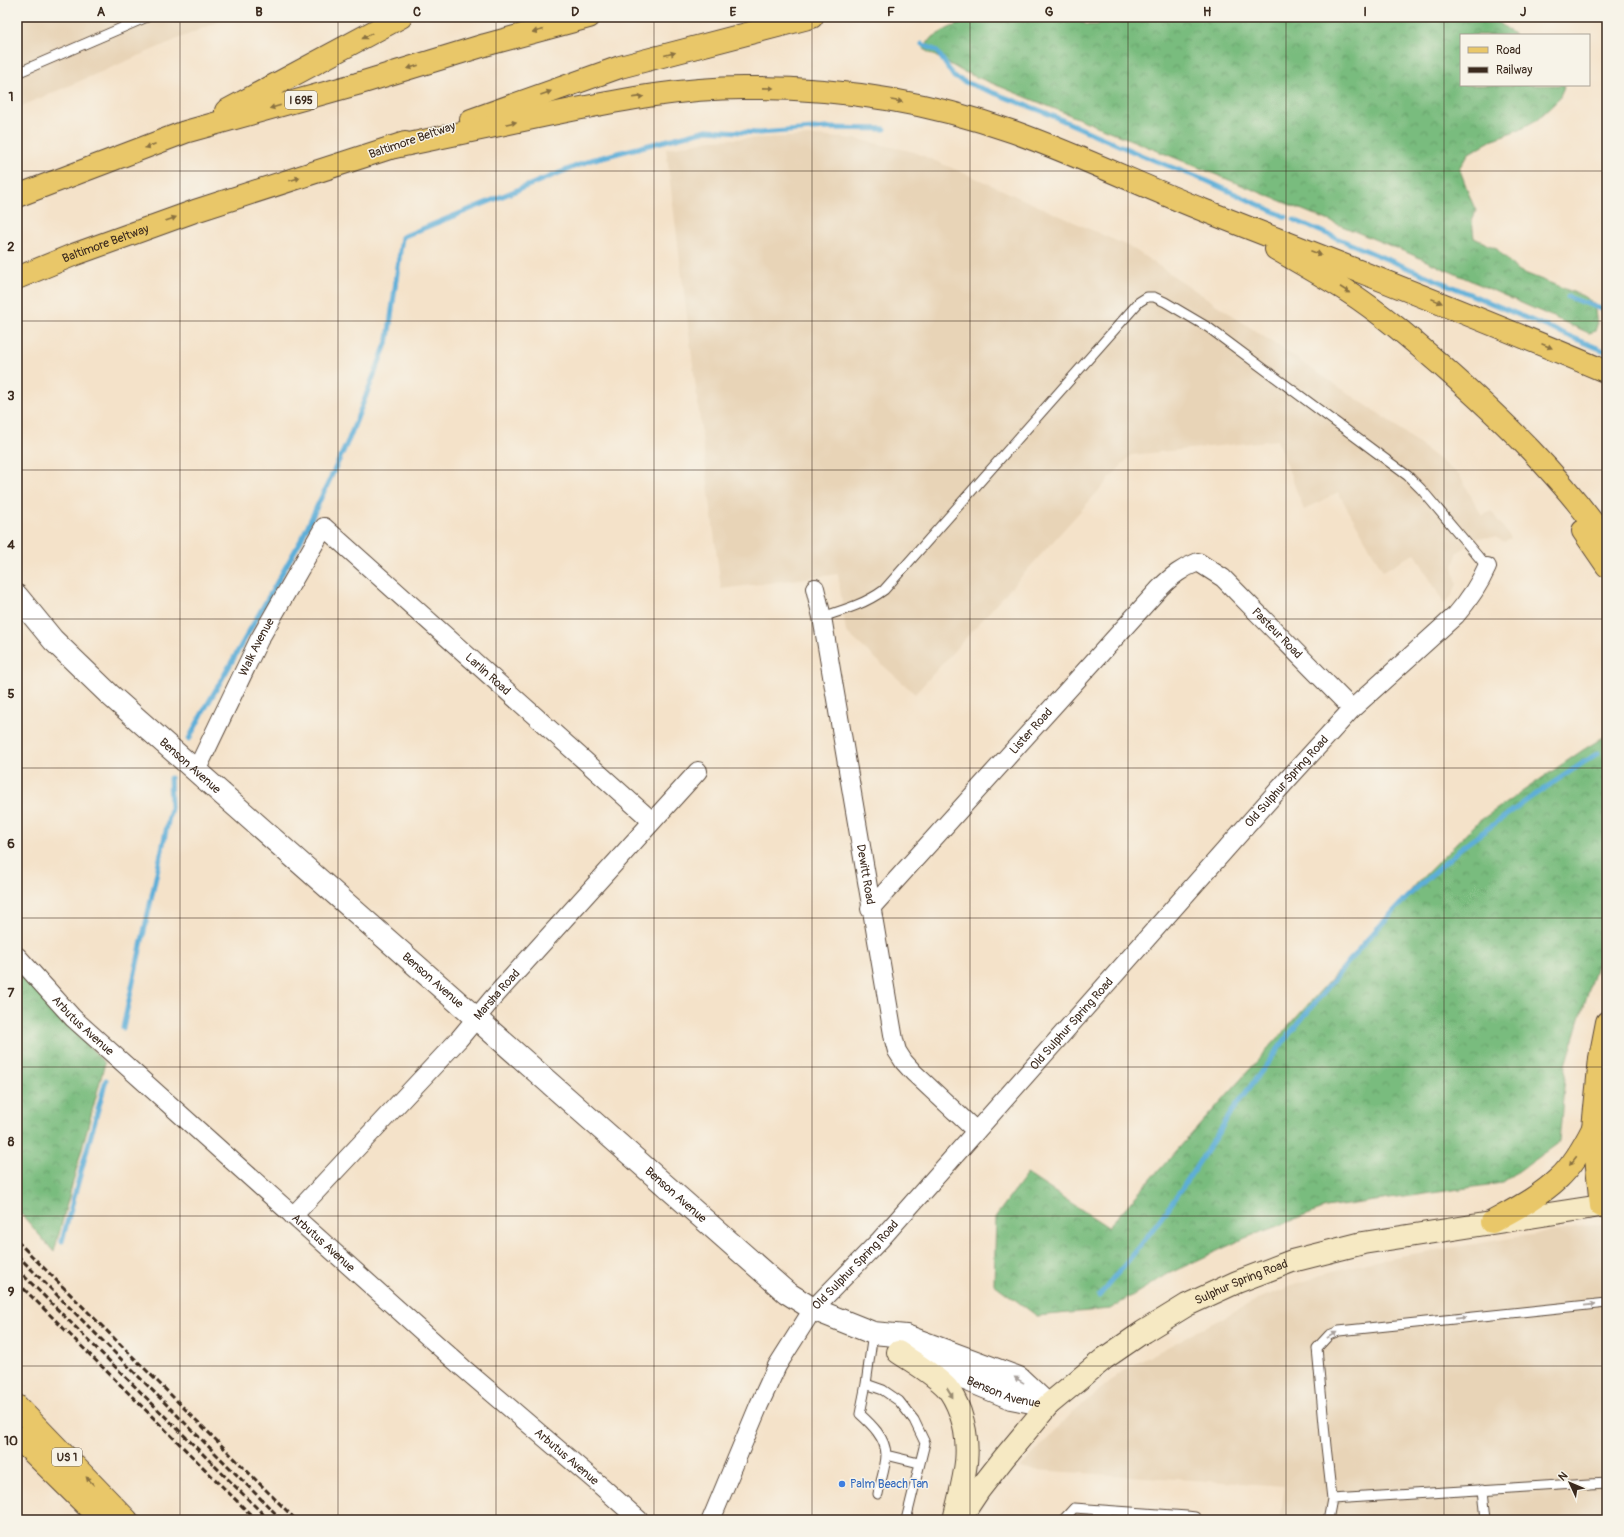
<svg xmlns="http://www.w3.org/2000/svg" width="1624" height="1537" font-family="Pangolin,sans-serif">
<defs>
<pattern id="forest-crowns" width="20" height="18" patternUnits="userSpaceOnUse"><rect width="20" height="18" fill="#79bc7e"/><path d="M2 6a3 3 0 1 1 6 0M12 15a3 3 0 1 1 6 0" fill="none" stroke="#649967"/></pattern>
</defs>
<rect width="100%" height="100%" fill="#f7f3e8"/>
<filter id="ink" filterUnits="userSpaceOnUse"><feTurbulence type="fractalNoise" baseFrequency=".025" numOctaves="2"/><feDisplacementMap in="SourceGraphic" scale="8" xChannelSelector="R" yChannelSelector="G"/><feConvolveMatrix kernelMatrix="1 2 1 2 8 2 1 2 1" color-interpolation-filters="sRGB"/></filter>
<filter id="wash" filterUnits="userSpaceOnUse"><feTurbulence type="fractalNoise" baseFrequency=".012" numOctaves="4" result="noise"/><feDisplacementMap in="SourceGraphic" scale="16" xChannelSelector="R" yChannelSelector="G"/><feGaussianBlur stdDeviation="0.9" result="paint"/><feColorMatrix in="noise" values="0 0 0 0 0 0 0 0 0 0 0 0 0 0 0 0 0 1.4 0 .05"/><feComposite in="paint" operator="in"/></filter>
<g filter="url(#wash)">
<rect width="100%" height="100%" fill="#f4e2c9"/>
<path fill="#e8d4b7" d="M17,17H229L17,108Z
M814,136L857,139L914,152L980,180L1132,248L1388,420L1460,476L1482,516L1491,511L1511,538L1504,542L1495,537L1479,538L1458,552L1453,566L1457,584L1451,597L1444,604L1415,553L1383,571L1338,492L1304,510L1277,440L1131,455L915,694L846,632L838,574L721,589L666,149L711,140Z
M1607,1223V1520H1280L1285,1486L1019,1469L1073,1412L1124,1370L1260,1298L1332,1271L1393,1257Z"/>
<path fill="url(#forest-crowns)" stroke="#5a734e" d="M978,17H1075L1087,25H1098L1103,17H1492L1515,35H1461V85H1565L1558,100L1538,119L1520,129L1494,139L1469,153L1459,168C1465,182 1469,197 1476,211L1472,220L1474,238L1496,248L1517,270L1583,296L1594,304L1597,325L1595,331L1589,333L1413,255L962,71L923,49L931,38L949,28Z
M1607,735V911L1601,949L1566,1065L1559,1142L1502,1183L1326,1208L1245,1238L1168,1274L1110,1309L1037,1316L994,1284L996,1216L1027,1174L1108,1227L1420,880L1478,822L1583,750Z
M22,976L105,1063L54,1252L17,1209V979Z"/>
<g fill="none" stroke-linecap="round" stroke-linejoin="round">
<path stroke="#5daed8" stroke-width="5" d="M922,44L937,51L954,77L965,82L1044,112L1143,156L1207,181L1286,217
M1294,220L1607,352
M1568,297L1607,311
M189,739L202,714L301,540L349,439L388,339L402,237L591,160L707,130L759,133L827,128L885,129
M123,1028L171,808L170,778
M62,1241L106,1080
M1099,1296L1141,1245L1177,1196L1235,1107L1287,1037L1364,943L1407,897L1461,848L1530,798L1598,753"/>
</g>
</g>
<g filter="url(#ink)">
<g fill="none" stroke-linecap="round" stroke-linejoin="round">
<g stroke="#574638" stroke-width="11">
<path id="service" d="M17,73L147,17
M822,617C844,610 865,604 884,590L1139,302L1147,297H1154L1165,302L1209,328L1408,476L1421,489L1487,567
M873,1333L866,1384L883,1390L899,1401L914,1420L925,1443L906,1520
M866,1384L860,1414C871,1424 886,1438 886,1455C886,1466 880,1483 878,1494
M886,1455L919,1463
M1483,1489L1486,1520
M1332,1499L1607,1482
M1063,1520L1074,1508L1187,1516L1195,1517L1198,1520
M1328,1520L1332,1499L1326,1446L1317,1348L1329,1335L1339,1331L1607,1303"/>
</g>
<g stroke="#574638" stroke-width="20">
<g id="minor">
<path id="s1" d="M815,588L822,617L894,1040L897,1051L904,1062L914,1073L976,1131"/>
<path id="s2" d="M196,771L259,640L324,527L652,821"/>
<path id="s3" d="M870,909L1160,588C1172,576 1182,568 1198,562L1223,578L1352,709"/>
<path id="s4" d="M17,956L73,1018L463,1368L600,1485L639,1520"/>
<path id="s5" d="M293,1216L459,1039L493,998L698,771"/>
<path id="s6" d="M711,1520L759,1405L777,1366L813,1309L880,1240L1288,779L1352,709L1456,615C1469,600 1479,585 1487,567"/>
</g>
</g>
<g stroke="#574638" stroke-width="24">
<g id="tertiary">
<path id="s7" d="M17,596L53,640L109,694L786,1292L813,1309L873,1333L906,1336L1019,1378L1048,1405"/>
<path id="s8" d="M917,1359L1011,1398L1048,1405"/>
</g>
</g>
<g stroke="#574638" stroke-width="24">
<g id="secondary">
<path d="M898,1352C913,1362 934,1374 947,1388C952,1394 957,1404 960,1412C974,1452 963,1480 954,1520"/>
<path id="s9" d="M959,1520L979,1490L1004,1458L1048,1405L1105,1358L1143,1332L1187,1305L1237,1282L1292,1261L1363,1243L1607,1205"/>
</g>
</g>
<g stroke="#574638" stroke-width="24">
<path id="primary" d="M17,1406L127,1520
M17,1437L94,1513L104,1520"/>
</g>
<g stroke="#574638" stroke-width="24">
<g id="motorway">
<path d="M226,111L401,17"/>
<path d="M471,120L620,67L812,17"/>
<path d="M390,148C443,137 495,126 547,115C612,102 676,88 743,88C835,87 927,101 1014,132C1078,155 1140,185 1203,210C1338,263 1474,315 1607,372"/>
<path d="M17,196L185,132L357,84L485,45L589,17"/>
<path d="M1276,249C1300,263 1324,276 1347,291C1381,313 1411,339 1442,366C1502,419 1561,476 1607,542"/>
<path id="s10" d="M17,278L73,255L195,211L405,143"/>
<path d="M1583,531L1607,566"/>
<path d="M1601,1206L1593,1128L1600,1058L1607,1022"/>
<path d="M1492,1222C1515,1209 1539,1197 1559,1178C1573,1165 1584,1146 1593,1128"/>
<path d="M17,1439L28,1448"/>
</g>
</g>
<use href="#service" stroke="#fff" stroke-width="9"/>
<use href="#minor" stroke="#fff" stroke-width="18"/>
<use href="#tertiary" stroke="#fff" stroke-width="22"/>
<use href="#secondary" stroke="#f6e9c3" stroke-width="22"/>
<use href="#primary" stroke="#e9c769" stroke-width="22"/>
<use href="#motorway" stroke="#e9c769" stroke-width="22"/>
<path stroke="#3b2a1e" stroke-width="3" stroke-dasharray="6 3" stroke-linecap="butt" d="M17,1241L296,1520
M17,1255L282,1520
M17,1269L269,1520
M17,1282L256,1520"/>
</g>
<defs><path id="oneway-solid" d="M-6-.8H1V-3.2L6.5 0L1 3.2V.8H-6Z"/></defs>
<g fill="#897140">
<use href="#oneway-solid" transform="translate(538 31) rotate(165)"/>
<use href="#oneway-solid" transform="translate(367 36) rotate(151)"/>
<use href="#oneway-solid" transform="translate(670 54) rotate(-15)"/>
<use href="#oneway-solid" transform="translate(413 67) rotate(163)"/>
<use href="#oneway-solid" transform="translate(768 88) rotate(1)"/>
<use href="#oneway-solid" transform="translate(546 93) rotate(-20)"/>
<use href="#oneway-solid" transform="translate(638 97) rotate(-7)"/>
<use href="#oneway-solid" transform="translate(897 101) rotate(10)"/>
<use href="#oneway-solid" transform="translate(275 107) rotate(164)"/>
<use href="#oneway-solid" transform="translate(511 123) rotate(-12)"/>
<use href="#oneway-solid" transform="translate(150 146) rotate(159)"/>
<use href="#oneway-solid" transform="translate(295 179) rotate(-18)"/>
<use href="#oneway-solid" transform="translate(171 219) rotate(-20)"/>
<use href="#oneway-solid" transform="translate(1316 253) rotate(21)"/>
<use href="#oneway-solid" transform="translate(1345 290) rotate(33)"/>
<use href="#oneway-solid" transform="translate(1437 301) rotate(22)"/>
<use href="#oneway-solid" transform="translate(1547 346) rotate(23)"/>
<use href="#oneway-solid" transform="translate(1573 1161) rotate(128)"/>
<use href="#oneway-solid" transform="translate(90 1481) rotate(-134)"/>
</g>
<g fill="#a79f9a">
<use href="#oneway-solid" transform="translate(1590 1305) rotate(-6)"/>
<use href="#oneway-solid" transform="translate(1461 1318) rotate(-6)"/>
<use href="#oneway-solid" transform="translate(1332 1335) rotate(-30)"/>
<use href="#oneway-solid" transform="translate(1019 1380) rotate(-148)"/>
</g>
<use fill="#988a70" href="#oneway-solid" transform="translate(950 1393) rotate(58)"/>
</g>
<path fill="none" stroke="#3b2a1e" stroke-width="1" stroke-opacity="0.55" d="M180,17V1520M338,17V1520M496,17V1520M654,17V1520M812,17V1520M970,17V1520M1128,17V1520M1286,17V1520M1444,17V1520M17,171H1607M17,321H1607M17,470H1607M17,619H1607M17,768H1607M17,918H1607M17,1067H1607M17,1216H1607M17,1366H1607"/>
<circle fill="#3f7fe0" stroke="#f7f3e8" stroke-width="1.5" cx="842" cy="1484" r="4"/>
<g text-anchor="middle" stroke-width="3" stroke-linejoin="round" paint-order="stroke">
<g fill="#f7f3e8" stroke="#73665b" stroke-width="1">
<rect x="285" y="91" width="32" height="18" rx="3"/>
<rect x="52" y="1448" width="30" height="18" rx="3"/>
</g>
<g font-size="11" font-weight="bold" fill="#3b2a1e">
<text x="301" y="104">I 695</text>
<text x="67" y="1461">US 1</text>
</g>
<g font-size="12" fill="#3b2a1e" stroke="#f7f3e8">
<text transform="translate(412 140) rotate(-19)" y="4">Baltimore Beltway</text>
<text dy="4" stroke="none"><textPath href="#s10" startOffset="95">Baltimore Beltway</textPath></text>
<text dy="4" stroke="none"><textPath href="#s3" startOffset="586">Pasteur Road</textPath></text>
<text dy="4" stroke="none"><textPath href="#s2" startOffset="138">Walk Avenue</textPath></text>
<text dy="4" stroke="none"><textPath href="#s2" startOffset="496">Larlin Road</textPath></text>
<text dy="4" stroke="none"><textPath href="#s3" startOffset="240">Lister Road</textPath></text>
<text dy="4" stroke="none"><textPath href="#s7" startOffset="243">Benson Avenue</textPath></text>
<text dy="4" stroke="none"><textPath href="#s6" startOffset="944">Old Sulphur Spring Road</textPath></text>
<text dy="4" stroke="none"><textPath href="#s1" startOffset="291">Dewitt Road</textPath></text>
<text dy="4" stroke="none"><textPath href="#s7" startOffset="567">Benson Avenue</textPath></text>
<text dy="4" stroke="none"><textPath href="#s5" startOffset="301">Marsha Road</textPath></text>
<text dy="4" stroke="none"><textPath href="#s6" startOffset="620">Old Sulphur Spring Road</textPath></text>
<text dy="4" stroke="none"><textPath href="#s4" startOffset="96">Arbutus Avenue</textPath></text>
<text dy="4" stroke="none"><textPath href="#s7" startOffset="891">Benson Avenue</textPath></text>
<text dy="4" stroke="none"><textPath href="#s4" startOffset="420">Arbutus Avenue</textPath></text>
<text dy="4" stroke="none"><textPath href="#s6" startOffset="296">Old Sulphur Spring Road</textPath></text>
<text dy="4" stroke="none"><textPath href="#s9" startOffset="376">Sulphur Spring Road</textPath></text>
<text dy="4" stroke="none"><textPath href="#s8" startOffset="93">Benson Avenue</textPath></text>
<text dy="4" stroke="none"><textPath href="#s4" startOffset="744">Arbutus Avenue</textPath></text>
</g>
<g font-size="12" fill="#366cbe" stroke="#f7f3e8" text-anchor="start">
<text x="850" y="1488">Palm Beach Tan</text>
</g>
</g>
<rect width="1624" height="1537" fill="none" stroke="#f7f3e8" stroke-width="44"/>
<rect x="1460" y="34" width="130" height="52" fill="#f7f3e8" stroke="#aca397"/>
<rect x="1468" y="47" width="20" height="6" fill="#e9c769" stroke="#aca397"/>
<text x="1496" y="54" font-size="12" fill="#3b2a1e">Road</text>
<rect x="1468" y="67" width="20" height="6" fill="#3b2a1e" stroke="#aca397"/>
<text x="1496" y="74" font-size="12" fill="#3b2a1e">Railway</text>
<g transform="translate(1570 1483) rotate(314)" stroke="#f7f3e8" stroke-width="3" paint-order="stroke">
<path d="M0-3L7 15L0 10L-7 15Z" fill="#3b2a1e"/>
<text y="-6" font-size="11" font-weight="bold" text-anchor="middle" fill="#3b2a1e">N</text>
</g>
<rect x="22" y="22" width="1580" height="1493" fill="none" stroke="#3b2a1e" stroke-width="1.5"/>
<g font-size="13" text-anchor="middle" font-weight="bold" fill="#3b2a1e">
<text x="101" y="16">A</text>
<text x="259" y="16">B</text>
<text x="417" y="16">C</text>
<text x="575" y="16">D</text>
<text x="733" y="16">E</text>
<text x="891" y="16">F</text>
<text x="1049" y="16">G</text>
<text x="1207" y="16">H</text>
<text x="1365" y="16">I</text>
<text x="1523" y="16">J</text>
<text x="11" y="101">1</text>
<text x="11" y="251">2</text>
<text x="11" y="400">3</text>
<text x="11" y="549">4</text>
<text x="11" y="698">5</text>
<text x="11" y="848">6</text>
<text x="11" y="997">7</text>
<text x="11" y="1146">8</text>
<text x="11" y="1296">9</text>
<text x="11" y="1445">10</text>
</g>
</svg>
